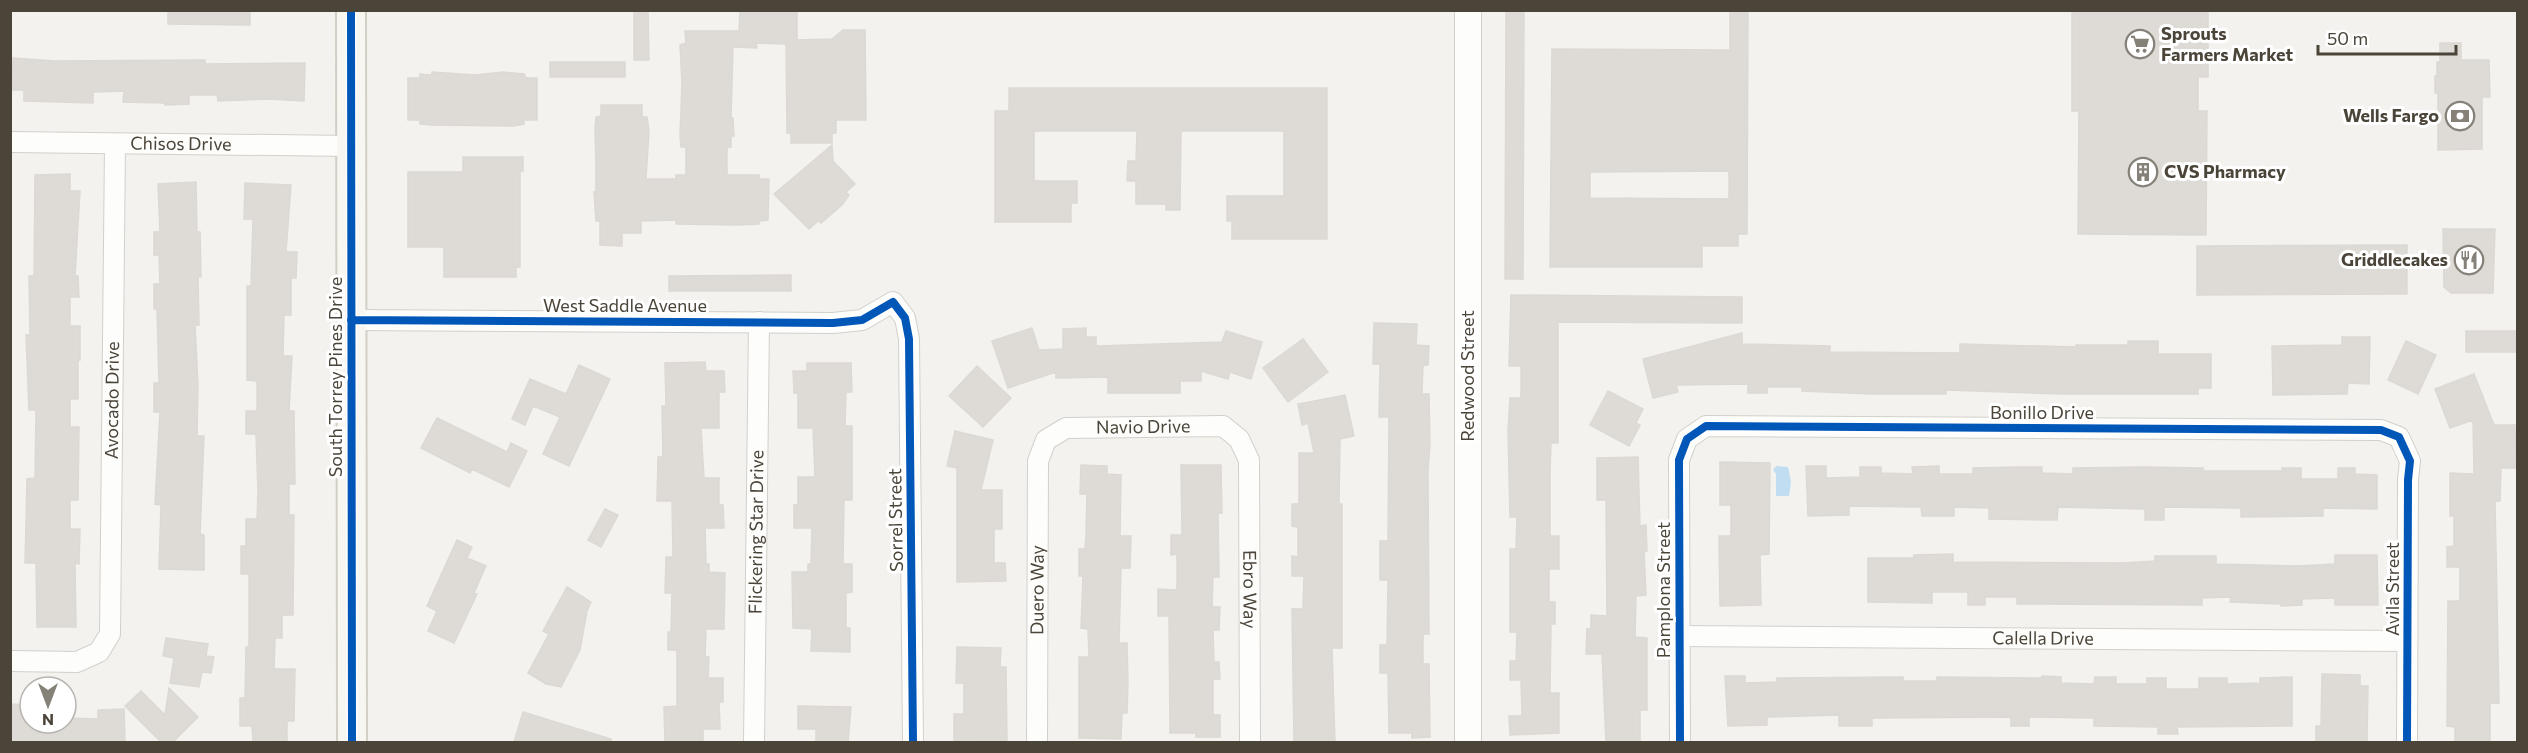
<svg xmlns="http://www.w3.org/2000/svg" width="2528" height="753" font-family="Commissioner,sans-serif">
<rect width="100%" height="100%" fill="#f4f2ee"/>
<path fill="#c0ddf1" d="M1776,466L1788,467L1791,482L1789,496H1776V474L1773,470Z"/>
<path fill="#dedbd6" stroke="#dcd9d4" stroke-width="1.5" fill-rule="evenodd" d="M168,10H250V25L168,24Z
M634,10H648L649,60H634Z
M740,10L797,11V40L832,39L843,30H865L866,120H836V133H832V143H791V133H787L786,44L756,43L757,48L733,47L731,118H733L734,136H731V147H727V175H759V179H769L768,220L759,221V224L737,225L676,224V220L641,221V233H622V246L600,245V221H596L594,192H596V168L595,129L596,117L601,116V105H642V117H647L649,131L646,179H676V175H686V147H681L680,136L682,84L680,45L686,43L685,31H739Z
M1506,10H1524L1523,279H1505Z
M1730,10H1748L1747,234H1738V246H1702V267H1550L1552,49L1730,50ZM1729,171V199L1590,198V172Z
M2072,10H2208V77H2198V111H2207L2206,235L2078,234L2079,111H2072Z
M2440,43H2461V60H2489L2490,97H2482V149L2438,150V93H2435V76H2437V62H2440Z
M13,58L54,61L205,60V64L305,63L304,101L269,99L218,101L217,95H189V104L165,105V103L123,102L124,91L93,92V103L24,101V90H12Z
M550,62H625V77H550Z
M432,72L475,75L503,72L524,74L526,78H537V120H524V124L513,126L432,125L420,124V120H408V78H420V74L432,75Z
M1009,88H1327V239H1232V221H1227V196H1284V131H1181L1180,210H1166V204H1136V181H1127L1128,161H1136L1137,131H1034V181H1077V203H1071V222H995V111H1009Z
M832,145L833,161L855,184L846,192L849,195L842,205L821,223L818,221L809,229L774,194Z
M463,157H523V171H520V267H516V277H444V247H408V172H463Z
M70,174V191H80L75,276H78L79,297H70V326H80V360H78V399H70V427H79L78,500H70V529H80L79,564L75,563L76,627H37L36,563H25L27,479L35,478L36,410H29L26,335H30L29,276H34L35,175Z
M196,182L197,232H200L201,277H198L199,325H195L198,384L197,436H204L200,534L204,535V570L159,569L161,505L155,504L160,412H154V383H159L157,309H154V284H160L159,255H154V232H160L158,184Z
M245,183L291,185L286,252H297L296,278H291V315H284L283,356H292L289,411H294L295,484H289V515H294L293,615H282V638H275L274,669H295L294,721H287V741L253,742L252,726H240V698H245L246,647H249V574H241V546H246V519H257L258,492L256,434H246V411H257V381L247,380V286H251L253,219H244Z
M2443,229H2495L2493,293H2451L2444,287Z
M2407,245V294L2197,295V246Z
M791,275V291H669V276Z
M1511,295L1742,297V323L1558,322V443H1551L1550,473V536H1559V569H1549V602H1555V624H1551L1550,693H1559V733L1510,735L1509,716H1522L1521,680H1510V661H1516L1517,632H1510V549H1516L1517,517H1510L1508,430L1510,398H1521V366H1509Z
M1374,323L1417,324L1416,345L1429,346L1428,365H1423L1422,394H1429L1430,444L1428,471L1429,634H1423V664H1429L1430,737L1412,738V733H1389L1388,673H1380V645H1387L1388,580H1380V541H1388L1389,417H1379L1380,364H1373Z
M1032,328L1039,350L1063,349V329L1086,328V337H1096V346L1222,342L1226,331L1262,342L1251,379L1230,372L1228,379L1201,371V381H1180V393H1108V377L1056,378V372L1008,388L992,341Z
M2466,331H2517V352H2466Z
M1742,333V344L1830,346V352L1960,353V344L2077,347L2076,345H2128V341H2158V354H2211V388H2198V394H2063L1946,390V394H1874L1802,391V387H1767V393H1748V384L1676,385L1678,392L1653,398L1643,359Z
M2342,337H2370L2369,384L2348,383L2347,394L2273,395L2272,346L2342,345Z
M1303,339L1328,372L1288,402L1263,368Z
M2406,341L2436,355L2418,394L2388,380Z
M705,362L706,371H724L725,392H719V428H701L704,478H719V505H723L724,528H705L706,564H709V572L725,573L724,629H706L705,657H709L708,678H723V702H719L720,729H703V742H665L664,707L677,706V650H668V632H671L672,593H665L666,557H673L672,501H657L658,457H663L662,406H666L665,363Z
M807,363H851L852,392H846L845,426H852V500H844L843,564H852V592L846,593V628H850V652L811,651L812,629L793,628L792,572H808V564H811L812,528H794V505H798V477H815L813,428H798V393H794L793,371H807Z
M579,365L610,379L569,466L543,454L560,417L533,406L525,425L512,419L530,379L566,394Z
M977,366L1011,398L983,427L949,396Z
M2474,374L2494,425H2515L2516,468H2501L2500,501H2495L2499,703H2490V742H2455V727L2447,726L2448,601H2460V567H2447V547L2454,546V516H2450V473L2474,474L2473,420L2450,428L2435,389Z
M1608,391L1643,409L1636,423L1640,425L1629,446L1590,425Z
M1345,395L1354,436L1340,439L1339,504H1342V648H1332L1335,742H1294L1292,609H1303L1304,576H1292V556L1298,557V527L1292,526V504H1299V453H1314L1308,423L1302,425L1298,404Z
M437,418L507,452L511,443L527,451L509,487L472,469L470,473L421,448Z
M955,431L993,440L981,490H1002V529H994V563H1005L1006,581L957,582V468L947,466Z
M1638,457L1640,526L1646,525L1647,551H1644L1646,595L1636,596L1635,637L1647,638V710H1640V742H1606L1602,654H1586L1587,629H1591V615L1607,616L1606,500H1597V458Z
M1720,462L1770,463L1769,554L1760,555L1761,605L1720,606L1719,536H1731V505H1720Z
M1081,465L1107,466V474L1121,475L1120,536H1131L1130,568H1121L1119,643H1127L1128,682L1127,713H1122L1121,739L1079,738V657H1089L1088,629L1081,628L1083,576H1079V549H1085L1086,535L1087,494H1080Z
M1181,465H1221L1222,513H1218L1219,577H1213L1212,607H1220L1219,630H1213L1214,662H1219L1220,679H1213V715H1220V737H1196V733H1170L1169,616H1158V589L1177,590V554L1171,555V535H1182Z
M1806,466H1826V478L1860,477V467H1881V473L1913,474L1912,467L1939,466V474H1973V468L2019,467H2042V473L2073,474V468L2145,467L2203,468V471H2282V468H2301V479H2338V468H2355V474L2377,475V509L2323,508V516L2241,517V508L2164,507V520H2145V509L2058,507L2057,520L1989,519V508L1954,507V516H1922L1921,507L1849,506V515L1808,516Z
M605,509L618,515L601,547L588,540Z
M457,540L472,547L467,558L486,566L474,593L477,594L454,643L428,631L437,611L427,606Z
M1953,554V562L2122,563L2155,561V556H2216V564L2297,566L2335,564V555H2377L2378,605H2335V598L2302,599V605L2281,606V604L2230,602L2231,597L2202,598V605L2017,604V597H1985V605H1968V592H1932V603L1868,602V558H1914V555Z
M567,587L591,602L587,611L580,650L561,687L546,684L528,673L549,634L543,631Z
M166,638L208,644L206,656L214,657L211,673L202,672L199,687L170,683L174,658L163,656Z
M957,647L1001,648L1000,667H1006L1007,741L954,742V714H964V683H956Z
M2322,674L2360,675V686H2368L2367,742H2316V726H2321Z
M1725,676H1745V683L1777,682V678L1903,677V681H1937V677L2042,678V676L2061,677V683L2094,684L2095,677H2116V684H2147V678H2166V689H2199V678H2227V684L2260,683V678L2292,677V726L2177,727L2178,734H2158V727L2094,726V718L2029,717V726H2011V717L1872,718V726H1839V715L1767,717V725L1728,726Z
M169,688L198,717L173,742H161L125,706L141,691L165,715Z
M10,704L30,705V723H66V718L98,719V710L124,709L125,742H10Z
M798,706L851,707L848,742H816V729H798Z
M523,712L611,739V742H514Z"/>
<g fill="none" stroke-linecap="round" stroke-linejoin="round">
<g stroke="#d2d0cb" stroke-width="22">
<g id="minor">
<path id="s1" d="M10,142L351,146"/>
<path d="M351,320L833,323L862,320L893,302L905,318L909,339L913,742"/>
<path id="s2" d="M1679,636L2407,641"/>
<path id="s3" d="M10,661L77,662L99,652L110,634L115,145"/>
<path id="s4" d="M754,742L759,322"/>
<path id="s5" d="M1037,742L1038,461L1046,440L1066,428L1223,426L1239,439L1249,460L1250,742"/>
<path d="M1680,742L1679,460L1687,439L1706,426L2381,430L2399,437L2410,461L2408,480L2407,742"/>
</g>
</g>
<g stroke="#d2d0cb" stroke-width="28">
<path id="tertiary" d="M1468,742V10"/>
</g>
<g stroke="#d3cfc5" stroke-width="32">
<path id="secondary" d="M351,10L352,742"/>
</g>
<use href="#minor" stroke="#fdfdfc" stroke-width="20"/>
<use href="#tertiary" stroke="#fdfdfc" stroke-width="26"/>
<use href="#secondary" stroke="#f7f6f1" stroke-width="28"/>
<g stroke="#fff" stroke-width="11">
<path id="cycleway" d="M351,10L352,742
M351,320L833,323L862,320L893,302L905,318L909,339L913,742
M1680,742L1679,460L1687,439L1706,426L2381,430L2399,437L2410,461L2408,480L2407,742"/>
</g>
<use href="#cycleway" stroke="#0057b8" stroke-width="8"/>
</g>
<defs>
<g id="supermarket-ring" transform="scale(1.5)"><circle r="9.5" fill="#fff" stroke="#868178" stroke-width="1.5"/><path d="M-6-5.5h2.5l.6 2H6L4.5 2H-2.5L-4.4-4H-6ZM-1.5 3.2a1.3 1.3 0 1 0 .1 0ZM3 3.2a1.3 1.3 0 1 0 .1 0Z" fill="#868178"/></g>
<g id="bank-ring" transform="scale(1.5)"><circle r="9.5" fill="#fff" stroke="#868178" stroke-width="1.5"/><path d="M-6-4H6V4H-6ZM0-2.3a2.3 2.3 0 1 0 0 4.6a2.3 2.3 0 1 0 0-4.6Z" fill="#868178"/></g>
<g id="building-ring" transform="scale(1.5)"><circle r="9.5" fill="#fff" stroke="#868178" stroke-width="1.5"/><path d="M-4-6H4V6H1V3H-1V6H-4ZM-2.5-4.3h1.7v1.8h-1.7ZM.8-4.3h1.7v1.8H.8ZM-2.5-1h1.7V.8h-1.7ZM.8-1h1.7V.8H.8Z" fill="#868178"/></g>
<g id="restaurant-ring" transform="scale(1.5)"><circle r="9.5" fill="#fff" stroke="#868178" stroke-width="1.5"/><path d="M-5-6h1v4h1v-4h1v4h1v-4h1v5L-1.5 .5V6h-2V.5L-5-1ZM5-6V6H3V1.5H1.5Q1.5-4 5-6Z" fill="#868178"/></g>
</defs>
<g fill-rule="evenodd">
<use href="#supermarket-ring" x="2140" y="44"/>
<use href="#bank-ring" x="2460" y="116"/>
<use href="#building-ring" x="2143" y="172"/>
<use href="#restaurant-ring" x="2469" y="260"/>
</g>
<g text-anchor="middle" stroke-width="6" stroke-linejoin="round" paint-order="stroke">
<g font-size="18" font-weight="bold" fill="#4b4439" stroke="#fff" text-anchor="start">
<text x="2161" y="40">Sprouts<tspan x="2161" dy="21">Farmers Market</tspan></text>
<text x="2439" y="122" text-anchor="end">Wells Fargo</text>
<text x="2164" y="178">CVS Pharmacy</text>
<text x="2448" y="266" text-anchor="end">Griddlecakes</text>
</g>
<g font-size="18" fill="#4b4439" stroke="#fff">
<text dy="6" stroke="none"><textPath href="#s1" startOffset="171">Chisos Drive</textPath></text>
<text x="625" y="312">West Saddle Avenue</text>
<text transform="translate(1468 376) rotate(-90)" y="6">Redwood Street</text>
<text transform="translate(336 377) rotate(-90)" y="6">South Torrey Pines Drive</text>
<text dy="6" stroke="none"><textPath href="#s3" startOffset="346">Avocado Drive</textPath></text>
<text x="2042" y="419">Bonillo Drive</text>
<text dy="6" stroke="none"><textPath href="#s5" startOffset="404">Navio Drive</textPath></text>
<text transform="translate(896 520) rotate(-91)" y="6">Sorrel Street</text>
<text dy="6" stroke="none"><textPath href="#s4" startOffset="210">Flickering Star Drive</textPath></text>
<text transform="translate(2393 589) rotate(-90)" y="6">Avila Street</text>
<text dy="6" stroke="none"><textPath href="#s5" startOffset="152">Duero Way</textPath></text>
<text dy="6" stroke="none"><textPath href="#s5" startOffset="657">Ebro Way</textPath></text>
<text transform="translate(1664 590) rotate(-90)" y="6">Pamplona Street</text>
<text dy="6" stroke="none"><textPath href="#s2" startOffset="364">Calella Drive</textPath></text>
</g>
</g>
<rect width="2528" height="753" fill="none" stroke="#4b4439" stroke-width="24"/>
<g transform="translate(48 705) rotate(180)"><circle r="28" fill="#ffffff" stroke="#b7b4b0" stroke-width="1.5"/>
<path d="M0-4.5L10 22L0 15L-10 22Z" fill="#868178"/>
<text y="-9" font-size="16" font-weight="bold" text-anchor="middle" fill="#4b4439">N</text>
</g>
<path d="M2318 45v9h138v-9" fill="none" stroke="#4b4439" stroke-width="3"/>
<text x="2327" y="45" font-size="18" fill="#4b4439" stroke="#ffffff" stroke-width="4.5" paint-order="stroke">50 m</text>
</svg>
